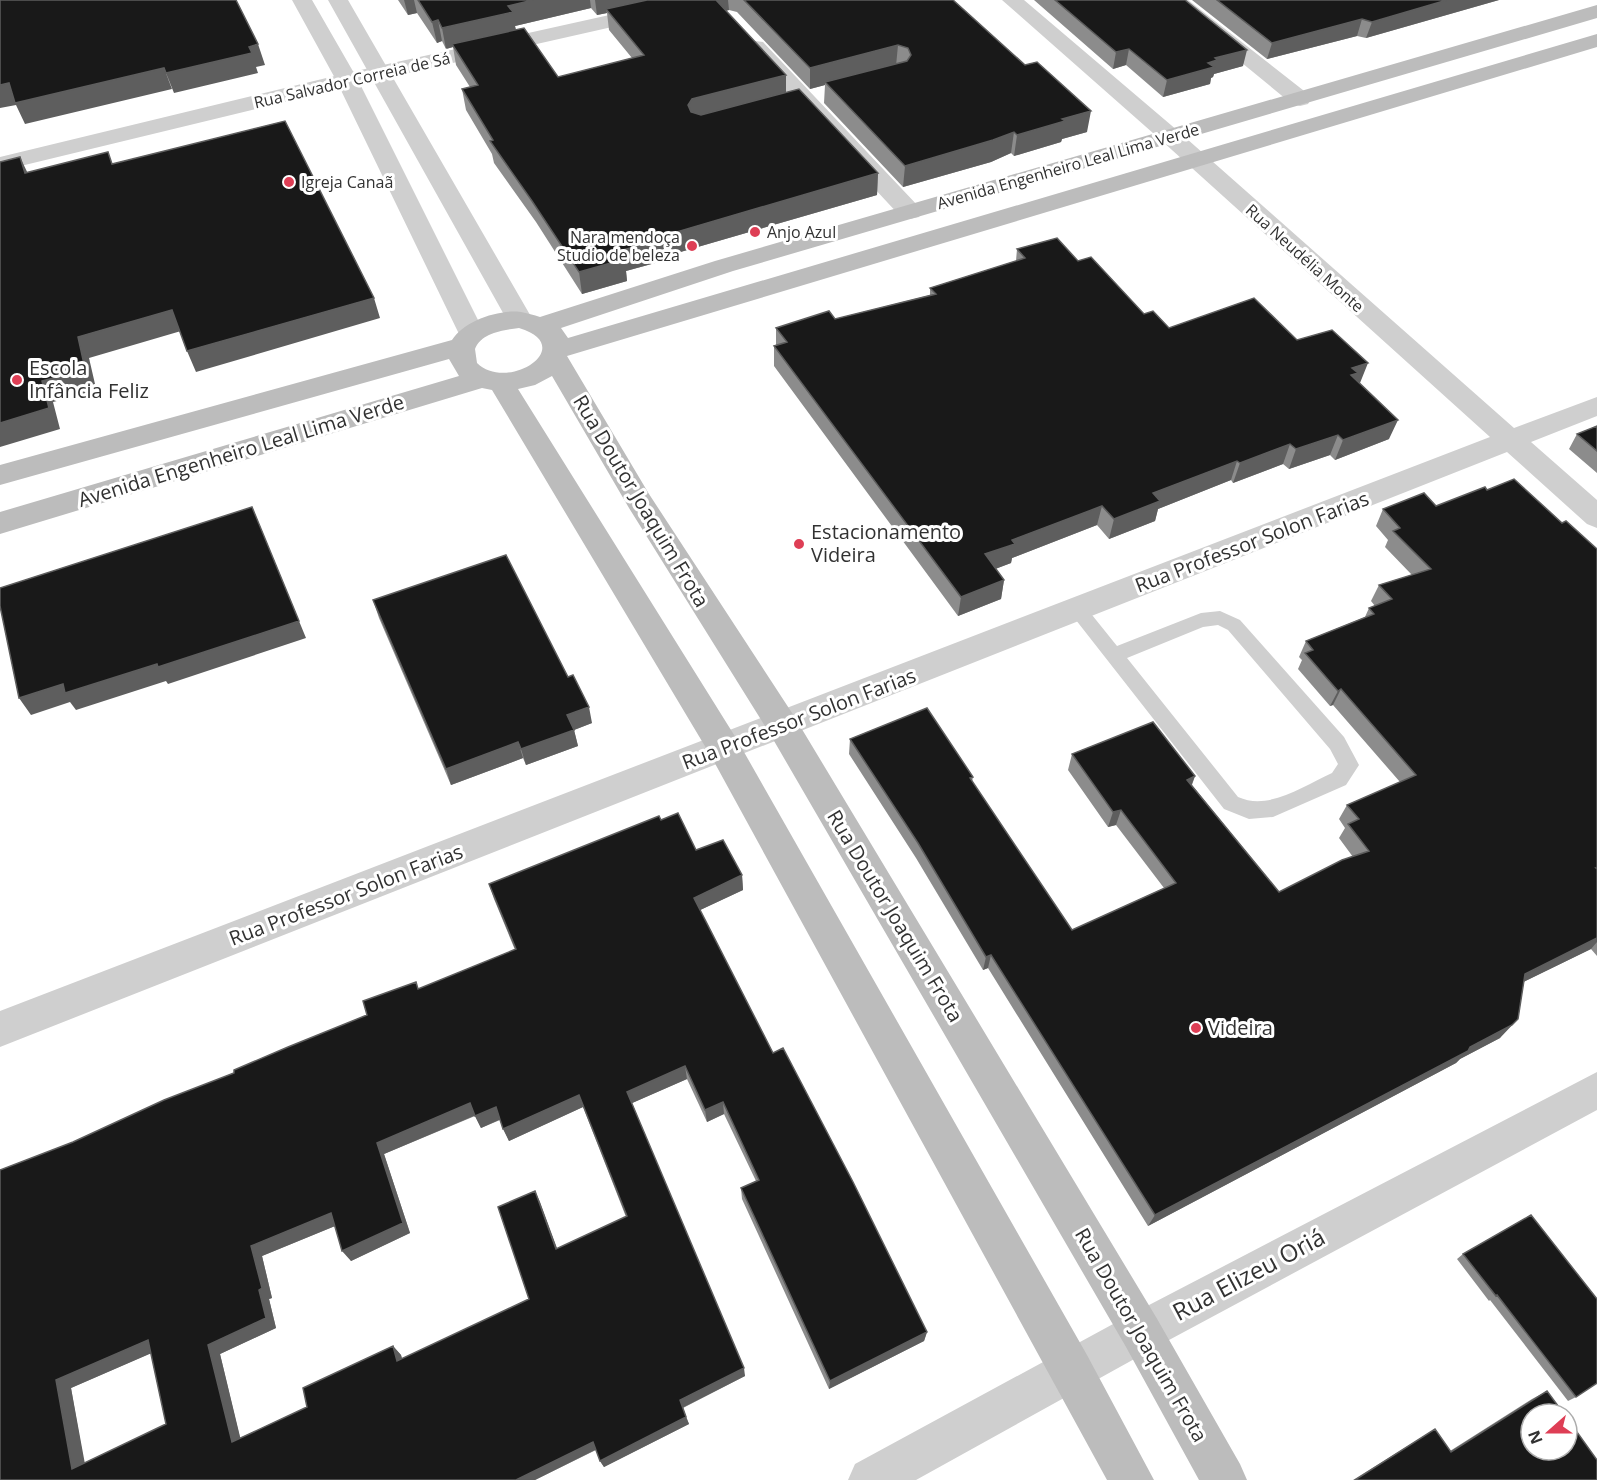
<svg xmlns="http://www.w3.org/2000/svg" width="1597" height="1480" font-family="'Open Sans',sans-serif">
<rect width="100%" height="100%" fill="#fff"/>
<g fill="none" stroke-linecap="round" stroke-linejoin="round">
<path fill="#cfcfcf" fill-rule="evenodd" d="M1078,603L1084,605L1117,646L1201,613L1220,611L1240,620L1344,737L1359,765L1346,785L1273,817L1249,819L1224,809L1072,615L1069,610L1072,605ZM1218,625L1228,630L1330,749L1338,764L1332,773C1303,786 1269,811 1238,797L1127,658L1203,627Z"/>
<path fill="#cfcfcf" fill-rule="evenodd" d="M677,0H715L712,4L705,6L347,87L0,171V157L347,73Z
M1002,0H1024L1178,131L1514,428L1597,397V416L1531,442L1597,500V528L1587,524L1507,452L0,1047V1011L1490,437L1162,141Z
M1165,0H1188L1308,94L1311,99L1308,104L1300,106L1292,104Z
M755,41L763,42L919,207L922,212L919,217L910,219L901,217L747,52L744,47L747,42Z
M1597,1072V1110L1156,1347L916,1480H848L855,1464L1126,1317Z"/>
<path fill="#cfcfcf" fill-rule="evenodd" d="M292,0H312L358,80L485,334L481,340L472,342L463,340L459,334L336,80Z
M328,0H348L533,320L529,326L520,328L511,326L507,320Z"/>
<path fill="#bcbcbc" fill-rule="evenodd" d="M1597,5V18L733,271L561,328L568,338L1597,34V47L567,356L649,494L794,716L1156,1317L1240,1464L1247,1480H1199L1126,1347L770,734L629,508L552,376L535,385L518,389L736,738L1087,1355L1154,1480H1107L712,758L492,390L482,388L0,534V512L459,376L449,359L0,485V465L452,340C464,321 498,309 521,312C527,313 534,315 540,317L715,261ZM519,328C579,346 508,393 477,363L475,349C481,333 503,330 519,328Z"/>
</g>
<path fill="#8c8c8c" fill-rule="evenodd" d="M398,0H953L1087,132L1062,139L1061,142L1014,156L1011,153L991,162L903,187L824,103L825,85L810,89L737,12L729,10L726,11L786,75V93L878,173L877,195L677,253V257L626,271L627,281L582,294L536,222L494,163L492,154L466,110L462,89L470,87L456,65L453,47L446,49L442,41L437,43L417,13L408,15ZM591,8L597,15L607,13L609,30L632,58L558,77L516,29L515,26Z
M1034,0H1185L1243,66L1214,74L1213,77L1211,78L1210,84L1163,97L1126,65L1113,69Z
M1192,0H1499L1366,38L1357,36L1267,59Z
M1017,249L1078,261L1144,314L1169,328L1297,340L1359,383L1389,439L1335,460L1330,455L1289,469L1283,464L1233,483L1231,480L1158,509L1155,521L1109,539L1097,525L1012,558L1011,563L995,569L1004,580L1001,599L958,616L774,366V346L776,345V328L835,319L930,295V288L1016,261Z
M1597,426V473L1569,449L1577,434Z
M1487,490L1562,523L1597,549V956L1591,949L1523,982L1500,1038L1460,1059L1456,1063L1148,1226L988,968L983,970L916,858L849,754L850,739L973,777L972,782L1072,930L1164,888L1116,825L1108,827L1068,770L1072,754L1195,776L1192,785L1279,892L1353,857L1339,838L1345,828L1339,819L1347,805L1400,782L1333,705L1330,706L1298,669L1302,660L1299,657L1306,641L1365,617L1369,608L1375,606L1371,601L1379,585L1412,575L1385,547L1388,540L1376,526L1383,509L1436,506Z
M373,600L592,723L574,730L578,746L526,765L523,758L451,785L379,618Z
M661,820L696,850L742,875L743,890L700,910L773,1053L927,1332L924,1341L829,1389L742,1199L741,1188L756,1181L724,1114L707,1122L687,1079L632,1103L745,1376L683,1408L689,1424L604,1467L600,1461L596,1450L535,1480H0L73,1142L367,1015L419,989L515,950L494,899L489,884ZM583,1107L626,1217L557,1249L535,1191L529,1299L402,1359L401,1355L393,1346L307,1407L240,1438L220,1354L276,1328L269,1299L272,1298L262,1256L335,1226L351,1261L410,1233L384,1154L475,1116L481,1128L500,1120L509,1141ZM151,1353L166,1424L84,1463L71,1388Z
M1531,1215L1576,1397L1568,1401L1490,1300L1489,1301L1457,1259L1463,1254Z
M1547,1391L1597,1480H1353L1435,1429L1450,1451L1532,1399Z"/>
<path fill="#5e5e5e" d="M404,0H414L417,13L408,15Z
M533,0H590L591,8L515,26L516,33L452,44L453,47L446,49L442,28L508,6Z
M595,0H667L606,9L607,13L597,15Z
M714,0H728L729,10L720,12Z
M1447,0H1499L1366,38L1372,22Z
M1362,19L1357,36L1267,59L1272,43Z
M438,20L442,41L437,43L432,22Z
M258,44L265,65L256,67L258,73L174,93L166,73Z
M898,45L896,66L825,82V85L810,89V68Z
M1129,49L1126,65L1113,69L1116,52Z
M1247,50L1243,66L1214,74L1213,77L1211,78L1210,84L1163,97L1167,80L1208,63L1215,58Z
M164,68L172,89L25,124L16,105L0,108V85L9,83Z
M786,75V96L689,126L688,105L692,99Z
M1091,111L1087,132L1062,139L1061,142L1014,156L1017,135L1062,119Z
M1014,132L1011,153L991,162L903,187L905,166Z
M20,157L30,178L25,173Z
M878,173L877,195L677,253V257L626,271L627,281L582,294L579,272L619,251L673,233Z
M374,298L380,318L196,372L187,351Z
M172,310L181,331L89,358L95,384L85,387L87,393L53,402L60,429L0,447V423L42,381L78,337Z
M1368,363L1360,383L1350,393L1352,368Z
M1398,420L1389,439L1335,460L1343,440Z
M1338,435L1330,455L1289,469L1296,449Z
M1290,444L1283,464L1233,483L1240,463Z
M1237,461L1231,480L1158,509L1155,521L1109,539L1114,519L1153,493Z
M1102,506L1097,525L1012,558L1011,563L982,574L985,554L1012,540Z
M252,507L306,638L168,684L166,681L76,710L70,702L31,715L19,698Z
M1004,580L1001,599L958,616L961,597Z
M1341,689L1333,705L1330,706L1338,691Z
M589,707L592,723L574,730L578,746L526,765L521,749L567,715Z
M518,742L523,758L451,785L446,769Z
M1195,776L1189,791L1187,780Z
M1121,810L1116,825L1108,827L1113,812Z
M742,875L743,890L696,912L694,898Z
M1597,938V942L1591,949L1513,987L1525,974Z
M991,955L988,968L983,970L986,957Z
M1518,1019L1500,1038L1460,1059L1456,1063L1148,1226L1155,1215L1470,1047Z
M685,1066L687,1079L630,1104L627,1092Z
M579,1095L583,1107L509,1141L503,1129Z
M723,1102L724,1114L707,1122L705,1110Z
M470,1103L476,1115L384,1154L410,1233L351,1261L342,1251L377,1143Z
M496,1107L501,1119L481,1128L475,1116Z
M535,1191L540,1202L561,1259L556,1249Z
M331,1213L340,1224L262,1256L272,1298L269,1299L276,1328L220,1354L243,1449L232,1442L208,1345L259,1290L251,1246Z
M927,1332L924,1341L829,1389L830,1381Z
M148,1340L161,1349L71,1388L87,1475L72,1469L56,1380Z
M393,1346L401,1355L405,1369L397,1361Z
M744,1368L745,1376L682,1408L680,1400Z
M686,1417L689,1424L604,1467L600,1461Z
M593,1442L597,1449L535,1480H516Z"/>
<path fill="#191919" stroke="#5e5e5e" stroke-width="1.5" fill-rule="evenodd" d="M0,0H236L258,44L249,47L252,53L166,73L164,68L15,103L9,83L0,85Z
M418,0H533L508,6L513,12L442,28L438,20L432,22Z
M647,0H716L786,75L692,99L688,105L691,112L701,115L799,89L878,173L673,233L676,236L619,251L625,259L579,272L532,201L490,141L493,140L462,89L478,85L452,44L524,28L558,77L644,55L606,9Z
M744,0H953L1025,65L1037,62L1091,111L1062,119L1065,121L1017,135L1014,132L993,140L905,166L825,82L907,61L911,55L908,48L898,45L810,68Z
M1055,0H1185L1247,50L1215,58L1217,60L1208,63L1214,67L1167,80L1129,49L1116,52Z
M1217,0H1447L1372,22L1362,19L1272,43Z
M285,121L374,298L187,351L172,310L78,337L84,364L74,367L76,372L42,381L49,408L0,423V162L20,157L25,173L108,152L112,164Z
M1057,238L1078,261L1091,257L1144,314L1153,311L1169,328L1254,298L1297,340L1332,330L1368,363L1352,368L1358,373L1351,375L1398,420L1343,440L1338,435L1296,449L1290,444L1240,463L1237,461L1153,493L1160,501L1114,519L1102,506L1012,540L1015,544L985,554L1004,580L961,597L774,346L787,342L776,328L829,311L835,319L936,294L930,288L1025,258L1017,249Z
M1597,426V451L1577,434Z
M1514,479L1562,523L1566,521L1597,549V868H1596L1597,869V938L1525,974L1518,1019L1512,1025L1470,1047L1468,1051L1155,1215L991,955L986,957L918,843L850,739L927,708L973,777L970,778L1072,930L1176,883L1121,810L1113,812L1072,754L1153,722L1195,776L1187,780L1279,892L1342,860L1369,851L1348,824L1359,819L1347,805L1416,775L1341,689L1338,691L1305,653L1313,650L1306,641L1374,614L1369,608L1392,599L1379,585L1431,569L1393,531L1400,528L1383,509L1424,493L1436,506L1485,487L1487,490Z
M252,507L299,621L158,667L157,664L65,693L63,684L19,698L0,606V588Z
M506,555L568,677L573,675L589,707L567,715L574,730L521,749L518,742L446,769L373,600Z
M678,813L696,850L723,840L742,875L694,898L773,1053L783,1048L853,1182L927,1332L830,1381L741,1188L759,1180L723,1102L705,1110L685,1066L627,1092L744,1368L680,1400L686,1417L600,1461L593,1442L516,1480H0V1170L73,1142L164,1100L234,1073V1070L288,1047L367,1015L363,1001L416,982L418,989L516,949L489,884L659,816L661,820ZM579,1095L627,1216L556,1249L535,1191L498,1207L529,1299L397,1361L393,1346L303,1388L307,1407L232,1442L208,1345L266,1318L259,1290L262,1288L251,1246L331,1213L342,1251L403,1223L377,1143L470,1103L475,1116L496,1107L503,1129ZM148,1340L166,1424L72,1469L56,1380Z
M1531,1215L1597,1299V1383L1576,1397L1497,1295L1496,1296L1463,1254Z
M1547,1391L1564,1414H1531V1450H1567V1418L1597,1460V1480H1355L1435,1429L1451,1452Z"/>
<g fill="#de3e55" stroke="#fff" stroke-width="2">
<circle cx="289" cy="182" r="6"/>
<circle cx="755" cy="232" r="6"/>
<circle cx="692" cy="246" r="6"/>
<circle cx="17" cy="380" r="6"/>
<circle cx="799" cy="544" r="6"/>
<circle cx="1196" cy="1028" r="6"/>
</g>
<g text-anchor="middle" stroke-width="6" stroke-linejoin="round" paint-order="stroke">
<g font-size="16" fill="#323232" stroke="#fff">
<text transform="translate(352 80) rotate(-13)" y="6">Rua Salvador Correia de Sá</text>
<text transform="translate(1068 166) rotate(-16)" y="6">Avenida Engenheiro Leal Lima Verde</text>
<text transform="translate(1305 258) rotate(42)" y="6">Rua Neudélia Monte</text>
</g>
<g font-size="16" fill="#323232" stroke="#fff" text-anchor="start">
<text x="301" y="188">Igreja Canaã</text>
<text x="767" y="238">Anjo Azul</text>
<text x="680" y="243" text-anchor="end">Nara mendoça<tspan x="680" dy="18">Studio de beleza</tspan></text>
</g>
<g font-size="20" fill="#323232" stroke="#fff" text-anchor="start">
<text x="29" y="375">Escola<tspan x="29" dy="23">Infância Feliz</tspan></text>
<text x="811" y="539">Estacionamento<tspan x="811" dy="23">Videira</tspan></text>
<text x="1208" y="1035">Videira</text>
</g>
<g font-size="20" fill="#323232" stroke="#fff">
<text transform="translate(241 451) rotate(-17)" y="7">Avenida Engenheiro Leal Lima Verde</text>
<text transform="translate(641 501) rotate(59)" y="7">Rua Doutor Joaquim Frota</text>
<text transform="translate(1252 542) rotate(-21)" y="7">Rua Professor Solon Farias</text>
<text transform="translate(799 719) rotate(-21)" y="7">Rua Professor Solon Farias</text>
<text transform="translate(346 895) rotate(-21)" y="7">Rua Professor Solon Farias</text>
<text transform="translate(895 916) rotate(59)" y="7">Rua Doutor Joaquim Frota</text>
<text transform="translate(1141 1335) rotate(60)" y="7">Rua Doutor Joaquim Frota</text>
</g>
<g font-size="24" fill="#323232" stroke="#fff">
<text transform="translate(1249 1275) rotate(-28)" y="8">Rua Elizeu Oriá</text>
</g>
</g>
<g transform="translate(1549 1432) rotate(249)"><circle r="28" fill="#ffffff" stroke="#adadad" stroke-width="1.5"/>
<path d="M0-4.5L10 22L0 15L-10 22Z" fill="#de3e55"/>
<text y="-9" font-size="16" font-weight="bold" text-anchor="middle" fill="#323232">N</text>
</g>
</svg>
